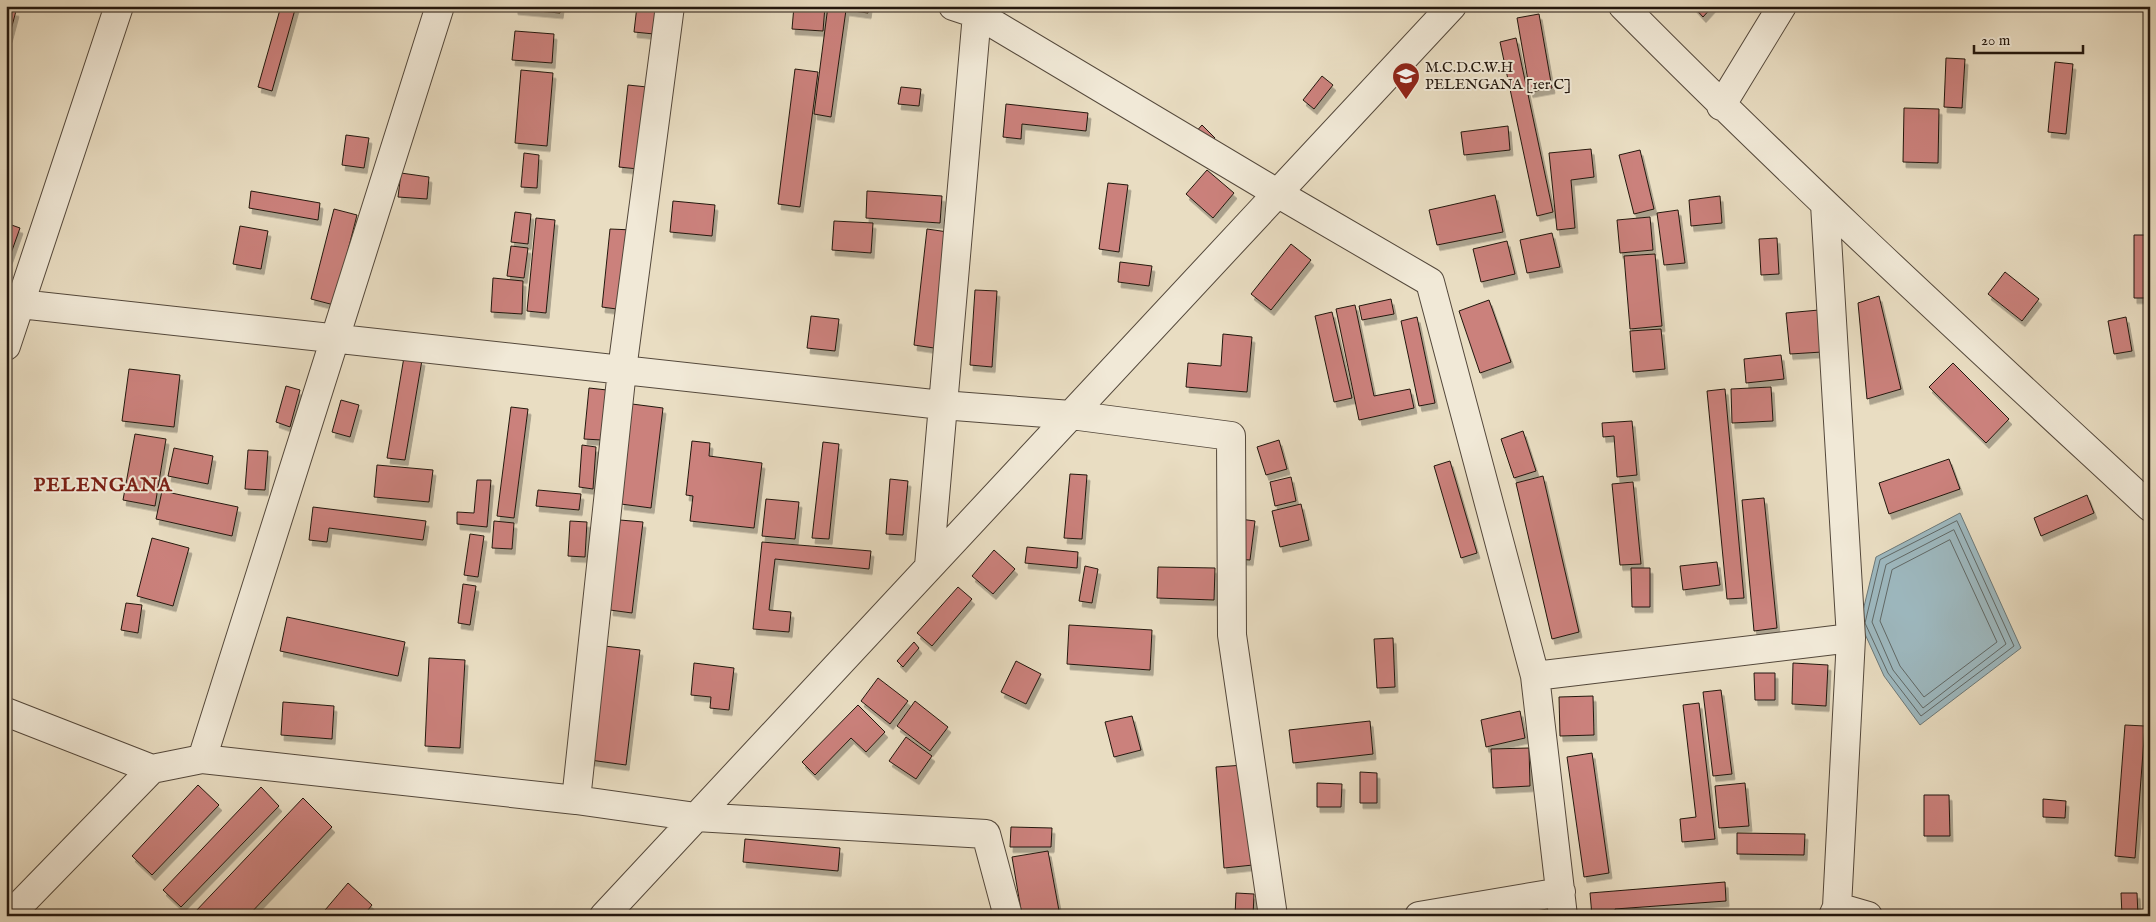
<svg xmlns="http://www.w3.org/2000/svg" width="2156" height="922" font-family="'IM FELL English',serif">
<defs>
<filter id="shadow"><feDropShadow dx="3" dy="5.5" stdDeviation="0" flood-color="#0004"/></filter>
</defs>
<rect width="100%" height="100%" fill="#e9ddc2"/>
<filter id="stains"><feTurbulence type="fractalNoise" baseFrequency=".004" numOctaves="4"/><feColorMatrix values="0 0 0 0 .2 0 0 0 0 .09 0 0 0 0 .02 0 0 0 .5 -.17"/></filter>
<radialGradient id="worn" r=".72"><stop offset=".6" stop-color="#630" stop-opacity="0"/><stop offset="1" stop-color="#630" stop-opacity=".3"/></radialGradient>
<path fill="#9db8bf" stroke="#6c7878" d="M1960,513L2021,648L1920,725L1884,676L1860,623L1876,557Z"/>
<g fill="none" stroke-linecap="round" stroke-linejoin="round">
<path stroke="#606866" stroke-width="1" d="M1957,521L2014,646L1921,716L1888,673L1865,623L1880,560Z
M1954,530L2006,644L1923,708L1893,670L1872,622L1886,565Z
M1950,540L1997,642L1924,697L1900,666L1880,621L1892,570Z"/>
</g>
<path fill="#cb817c" stroke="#23170e" filter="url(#shadow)" d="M281,6H296L272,91L258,87Z
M515,6H561L560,13L515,9Z
M637,6H658L654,34L634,32Z
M794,6H825L823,31L792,29Z
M828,6H869L868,13L846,10L831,117L814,114Z
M1693,6H1713L1703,17Z
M6,9L16,11L9,37L6,36Z
M1539,14L1552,88L1530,92L1517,18Z
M515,31L554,34L552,63L512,60Z
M1516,38L1553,212L1537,216L1500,42Z
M1946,58L1965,59L1962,108L1944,107Z
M2055,62L2073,64L2066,134L2048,132Z
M795,69L818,72L800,207L778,204Z
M521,70L553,73L547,146L515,143Z
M1322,76L1333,85L1314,109L1303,100Z
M628,85L647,87L638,169L619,167Z
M901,87L921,89L919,106L898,104Z
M1006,104L1088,113L1086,131L1022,124L1021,139L1003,137Z
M1904,108L1939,109L1938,163L1903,162Z
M1202,125L1215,138L1207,147L1194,134Z
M1508,126L1510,150L1464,155L1461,132Z
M346,135L369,138L364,168L342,165Z
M1591,149L1594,177L1571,180L1575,228L1557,230L1549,153Z
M1640,150L1654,209L1634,214L1619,155Z
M524,153L539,155L537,188L521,187Z
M1207,170L1234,193L1213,218L1186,194Z
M401,173L429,177L427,199L398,197Z
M1108,183L1128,185L1119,252L1099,249Z
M251,191L320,203L318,220L249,208Z
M867,191L942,196L940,223L866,218Z
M1495,195L1503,232L1437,245L1429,210Z
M1720,196L1722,223L1691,226L1689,200Z
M673,201L715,205L712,236L670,232Z
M334,209L357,215L334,305L311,299Z
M1678,210L1685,263L1664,265L1657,213Z
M515,212L531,214L528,244L511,242Z
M1650,217L1653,250L1620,253L1617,220Z
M536,218L555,220L546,313L527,311Z
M834,221L873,223L871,253L832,250Z
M6,223L20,228L9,259L6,258Z
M240,226L268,231L261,269L233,264Z
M610,229L633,230L624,310L602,307Z
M927,229L948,232L934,348L914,345Z
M1552,233L1560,267L1527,273L1520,240Z
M2134,235H2150V298H2134Z
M1777,238L1779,274L1761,275L1759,239Z
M1507,241L1515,274L1481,282L1473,249Z
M1291,244L1311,260L1271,310L1251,294Z
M511,246L528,248L524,278L507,276Z
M1655,254L1662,326L1630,329L1624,256Z
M1120,262L1152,266L1149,286L1118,282Z
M2005,272L2039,299L2022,321L1988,294Z
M493,278L523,281L522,314L491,312Z
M975,290L997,291L992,367L970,365Z
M1879,296L1901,389L1867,399L1858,303Z
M1391,299L1394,314L1362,320L1359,306Z
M1489,300L1511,362L1480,373L1459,311Z
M1355,305L1374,396L1410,389L1414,408L1359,420L1336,309Z
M1819,310L1822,352L1790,354L1786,313Z
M1332,312L1352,398L1334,402L1315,316Z
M811,316L839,319L835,351L807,348Z
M1417,317L1435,403L1419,406L1401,321Z
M2126,317L2132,351L2114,354L2108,321Z
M1661,329L1665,369L1633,372L1630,331Z
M1223,334L1252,337L1247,392L1186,387L1188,363L1221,366Z
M1781,355L1784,379L1746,383L1744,359Z
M404,357L422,360L405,460L387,458Z
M1953,363L2009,419L1986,443L1929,387Z
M129,369L180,375L174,427L122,421Z
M286,386L300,390L290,427L276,422Z
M1771,387L1773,421L1732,423L1731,389Z
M589,388L607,390L602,440L584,439Z
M1725,389L1744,598L1727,599L1707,391Z
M341,400L359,405L350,437L332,432Z
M632,404L663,408L651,508L621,504Z
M511,407L528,409L514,518L497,516Z
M1632,421L1637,475L1617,477L1614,436L1603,437L1602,423Z
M1523,431L1536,471L1514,478L1501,439Z
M135,434L166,439L155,506L123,500Z
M1279,440L1287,469L1266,475L1257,447Z
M692,441L710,443L709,456L762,463L754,528L690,521L693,496L686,495Z
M823,442L839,444L829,539L812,538Z
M582,445L596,447L593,489L579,487Z
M174,448L213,456L208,484L168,476Z
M248,450L268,451L265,490L245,489Z
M1949,459L1960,489L1889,514L1879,483Z
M1450,461L1477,553L1461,558L1434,466Z
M377,465L433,470L429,502L374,497Z
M1070,474L1087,475L1082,539L1064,538Z
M1543,476L1579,632L1552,639L1516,483Z
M1291,477L1296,501L1275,506L1270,482Z
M890,479L908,481L903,535L886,534Z
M477,480H491L487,527L457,524V512L474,513Z
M1633,482L1641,564L1620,565L1612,484Z
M538,490L581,494L579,510L536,506Z
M162,491L238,507L232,536L156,519Z
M2087,495L2094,513L2041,536L2034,518Z
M1764,498L1777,628L1754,631L1742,500Z
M766,499L799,502L795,539L762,536Z
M1301,504L1309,540L1280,547L1272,511Z
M313,507L426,521L423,540L329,528L327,542L309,540Z
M1240,519L1255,521L1250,560L1236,559Z
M620,520L643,522L632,613L610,610Z
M494,521L514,523L512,549L492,548Z
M570,521L587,522L585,557L568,556Z
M470,534L484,536L478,577L464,575Z
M152,538L189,548L173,606L137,596Z
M762,542L871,551L869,569L775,559L769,610L791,612L789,632L753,629Z
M1027,547L1078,552L1077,568L1025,563Z
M994,550L1015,569L993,594L972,576Z
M1717,562L1720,585L1683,590L1680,566Z
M1085,566L1098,569L1092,603L1079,601Z
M1158,567L1215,568L1214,600L1157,598Z
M1631,568H1650V607H1632Z
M463,584L476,586L470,625L458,623Z
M958,587L972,599L932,646L917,633Z
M126,603L142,605L138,633L121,630Z
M287,617L405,642L398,676L280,651Z
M1069,625L1152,630L1150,670L1067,664Z
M1393,638L1395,687L1377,688L1374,639Z
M914,642L919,648L903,667L897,661Z
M604,646L640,650L626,765L590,760Z
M429,658L465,660L460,748L425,746Z
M1016,661L1041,674L1026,704L1001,692Z
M694,663L734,668L729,710L710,708L711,697L691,695Z
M1793,663L1828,665L1826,706L1792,704Z
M1754,673H1775V700H1755Z
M878,678L908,701L890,724L861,701Z
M1721,690L1732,774L1713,776L1703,692Z
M1593,696L1594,735L1560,736L1559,697Z
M915,701L948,727L930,751L897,726Z
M283,702L334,706L332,739L281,735Z
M1699,703L1715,839L1682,842L1680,819L1696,817L1683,705Z
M858,705L885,732L866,752L851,738L815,775L802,762Z
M1520,711L1525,738L1486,747L1481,720Z
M1132,716L1141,750L1114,757L1105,722Z
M1370,721L1373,754L1293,763L1289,730Z
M2125,725L2145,726L2135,858L2115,856Z
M906,737L932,756L916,779L889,761Z
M1529,748L1530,786L1493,788L1491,749Z
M1592,753L1609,873L1584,877L1567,757Z
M1244,765L1253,865L1224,868L1216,767Z
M1360,772L1377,773V803H1360Z
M1317,783L1342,784L1341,807H1317Z
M1745,783L1749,826L1719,828L1715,786Z
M198,785L219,805L152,875L132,856Z
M261,787L279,806L181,907L163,890Z
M2146,793H2150V851H2145Z
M1924,795H1949L1950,836H1924Z
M303,798L332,827L248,916H197L194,913Z
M2043,799L2066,801L2065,818L2043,817Z
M1011,827L1052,828L1051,847H1010Z
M1737,833L1805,834L1804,855L1737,854Z
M745,839L840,848L838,871L743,862Z
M1048,851L1060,916H1022L1012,857Z
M1725,882L1726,901L1615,909L1616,916H1592L1590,893Z
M348,883L372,905L363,916H320Z
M1236,893L1254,894L1253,916H1235Z
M2121,893H2137L2138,916H2122Z"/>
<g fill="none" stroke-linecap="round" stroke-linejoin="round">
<g stroke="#54483b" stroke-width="30">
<path id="street" d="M953,6L977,14L1277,193L1430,282L1535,676L1563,916
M1623,6C1793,178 1972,342 2150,507
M1721,106L1782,6
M1825,204L1851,638L1837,907L1833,916
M20,304L942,405L1071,415L1231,436L1232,635L1273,916
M6,346L119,6
M929,566L977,14
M1535,676L1851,638
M6,712L152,769L202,759L576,800L696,817L986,834L1008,916
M202,759L440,6
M576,800L622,370L670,6
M1837,907L1868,916
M9,916L152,769
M604,916L1452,6
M1419,916L1561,892"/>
</g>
<use href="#street" stroke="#f1e9d7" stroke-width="28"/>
</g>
<defs>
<g id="school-pin" transform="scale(1.4375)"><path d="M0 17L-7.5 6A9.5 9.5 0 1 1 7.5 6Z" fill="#8f2418" stroke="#f1e9d7"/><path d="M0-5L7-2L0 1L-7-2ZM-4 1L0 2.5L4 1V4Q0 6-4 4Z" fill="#fff"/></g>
</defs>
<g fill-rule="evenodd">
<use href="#school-pin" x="1406" y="76"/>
</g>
<g text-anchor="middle" stroke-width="4" stroke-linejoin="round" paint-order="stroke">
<g font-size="15" fill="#23170e" stroke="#f1e9d7" text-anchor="start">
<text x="1425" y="72">M.C.D.C.W.H<tspan x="1425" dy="17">PELENGANA [1er C]</tspan></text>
</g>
<g font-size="20" font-weight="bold" letter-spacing="1" fill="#7a1f14" stroke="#f1e9d7">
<text x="103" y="491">PELENGANA</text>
</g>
</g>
<rect width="2156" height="922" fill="none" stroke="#e9ddc2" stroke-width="25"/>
<rect x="8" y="8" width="2141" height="907" fill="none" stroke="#23170e" stroke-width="2.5"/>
<rect x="12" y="12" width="2131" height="897" fill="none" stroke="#23170e"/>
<path d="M1974 45v8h109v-8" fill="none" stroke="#23170e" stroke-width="2.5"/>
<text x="1981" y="45" font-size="15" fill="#23170e" stroke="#f1e9d7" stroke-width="4" paint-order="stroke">20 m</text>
<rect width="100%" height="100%" filter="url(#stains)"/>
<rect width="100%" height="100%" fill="url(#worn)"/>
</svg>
